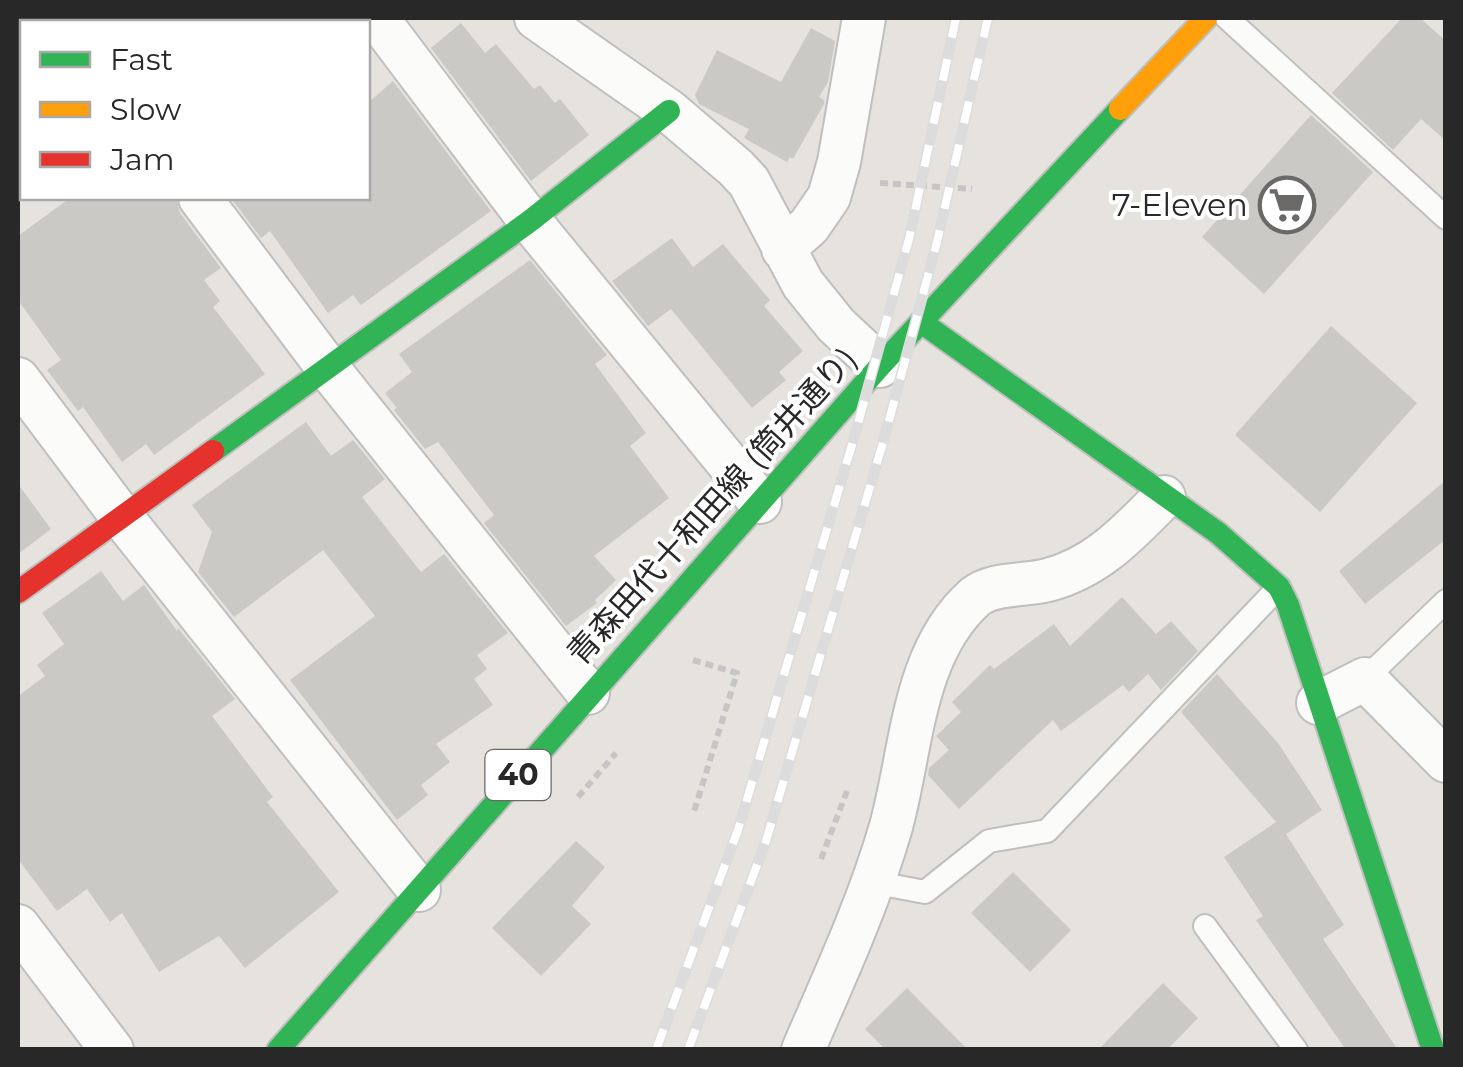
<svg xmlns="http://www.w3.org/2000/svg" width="1463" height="1067" font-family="Montserrat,'Noto Sans JP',sans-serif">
<rect width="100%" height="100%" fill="#e6e3de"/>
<path fill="#cbc9c5" d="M1402,18H1420L1446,41V141L1421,119L1393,150L1332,93Z
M461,23L485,53L496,44L534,89L540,85L555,103L560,99L589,135L531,181L431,48Z
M811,28L835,41L828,82L819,97L824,100V104L793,159L790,157L787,162L744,138L749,129L699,104L695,95L717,50L781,82Z
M393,81L491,211L361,305L353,295L328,313L270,231L261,238L231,198H368V103Z
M1311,115L1373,172L1264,294L1202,237Z
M70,198H176L180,213L221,268L204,280L220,301L213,307L265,374L154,455L146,444L122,462L83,407L78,411L47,370L61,360L18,300V236Z
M672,238L693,267L723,244L770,300L764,306L803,351L779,372L786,380L752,408L671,309L648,326L612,281Z
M530,260L607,355L595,364L646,433L630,446L669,498L594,556L616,580L595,600L597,603L566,626L484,523L494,515L438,442L425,449L394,410L397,408L385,393L412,372L399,354Z
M1331,326L1417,403L1320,512L1235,435Z
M306,422L331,456L353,440L385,479L362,497L421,572L444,554L508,633L477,655L487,669L474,679L493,705L436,744L450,762L421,785L428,795L397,820L290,680L375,616L323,550L234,617L198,572L212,532L192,505Z
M1446,480V539L1365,604L1339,571Z
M18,484L51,529L18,554Z
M101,571L123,601L144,585L177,631L178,628L235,699L212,716L273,797L267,802L339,892L245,968L219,936L159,972L122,913L110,922L87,889L57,911L18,859V696L45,676L37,665L64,644L42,613Z
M1122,597L1156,634L1171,621L1198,651L1161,690L1148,674L1129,692L1123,685L1061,731L1053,720L959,809L928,775L929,768L949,750L936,736L961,712L952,702L990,665L994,669L1054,624L1070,646Z
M1217,674L1278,743L1322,810L1286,834L1344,925L1323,939L1398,1050H1346L1256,920L1263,916L1224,857L1276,822L1181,712Z
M576,841L605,867L572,906L591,924L541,976L492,928Z
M1013,872L1071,930L1030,972L971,913Z
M1163,983L1198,1018L1167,1050H1098Z
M907,988L968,1050H886L865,1029Z"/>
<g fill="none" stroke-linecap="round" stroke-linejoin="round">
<g stroke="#c0bfbf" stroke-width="26">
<path id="lane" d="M1227,18L1446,218
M1365,679L1446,601
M872,882L925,892L989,841L1047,831L1279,587
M1205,926L1296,1050"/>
</g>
<g stroke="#c0bfbf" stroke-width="46">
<path id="street" d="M377,18L530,221L760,502
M536,18L669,111L736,168L749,182L803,284L836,325L880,366
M84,22L91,18
M18,74L22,70
M200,198L327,367L588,693
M783,249L809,226L829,197L839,162L864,18
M18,379L121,516L419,890
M1318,703L1365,679L1446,761
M18,926L112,1050
M803,1050C834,978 868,905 890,830C912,754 911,654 975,597C993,582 1026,586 1048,580C1098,567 1129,532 1164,497"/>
</g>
<g stroke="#c0bfbf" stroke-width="26">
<path id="fast" d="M921,322L1218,533L1279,587L1288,605L1433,1050
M213,451L530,221L669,111
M278,1050L880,366L1120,109"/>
</g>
<g stroke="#c0bfbf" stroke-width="26">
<path id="slow" d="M1120,109L1206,18"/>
</g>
<g stroke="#c0bfbf" stroke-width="26">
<path id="jam" d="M18,592L213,451"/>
</g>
<path stroke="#c6c5c5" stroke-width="6" stroke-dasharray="8 5" stroke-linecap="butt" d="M880,183L972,189
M693,660L737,673L693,815
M578,797L616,753
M821,859L847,791"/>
<use href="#lane" stroke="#fbfbfa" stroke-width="22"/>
<use href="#street" stroke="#fbfbfa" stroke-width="42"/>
<use href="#fast" stroke="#30b455" stroke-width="22"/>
<use href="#slow" stroke="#ff9f0a" stroke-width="22"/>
<use href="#jam" stroke="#e5322d" stroke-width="22"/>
<g stroke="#dddcdd" stroke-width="11">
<path id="rail" d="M656,1050L738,830L854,438L909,239L956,18
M688,1050L766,841L884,439L936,246L988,18"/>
</g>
<use href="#rail" stroke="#fff" stroke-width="8" stroke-dasharray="22" stroke-linecap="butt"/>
</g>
<defs>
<g id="supermarket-ring" transform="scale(2.875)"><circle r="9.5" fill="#fff" stroke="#6a6968" stroke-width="1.5"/><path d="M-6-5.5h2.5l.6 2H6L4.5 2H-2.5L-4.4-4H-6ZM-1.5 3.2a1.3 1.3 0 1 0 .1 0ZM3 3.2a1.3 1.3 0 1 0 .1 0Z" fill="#6a6968"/></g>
</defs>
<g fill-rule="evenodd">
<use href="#supermarket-ring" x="1287" y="205"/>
</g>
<g text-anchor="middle" stroke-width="8" stroke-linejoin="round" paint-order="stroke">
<rect fill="#fff" stroke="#686868" stroke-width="2.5" x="485.5" y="750" width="65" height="50" rx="8"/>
<g font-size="30" font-weight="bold" fill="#282828">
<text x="518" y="785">40</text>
</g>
<g font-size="32" fill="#282828" stroke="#fff" text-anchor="end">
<text x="1248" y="216">7-Eleven</text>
</g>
<g font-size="32" fill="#282828" stroke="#fff">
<text transform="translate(712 506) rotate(-48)" y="11">青森田代十和田線 (筒井通り)</text>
</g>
</g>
<rect width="1463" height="1067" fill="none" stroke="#282828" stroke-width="40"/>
<rect x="20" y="20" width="350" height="180" fill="#ffffff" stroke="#a9a9a9" stroke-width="2.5"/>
<rect x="40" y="52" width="50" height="15" fill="#30b455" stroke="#a9a9a9" stroke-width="2.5"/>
<text x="110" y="70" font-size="30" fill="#282828">Fast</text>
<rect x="40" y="102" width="50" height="15" fill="#ff9f0a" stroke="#a9a9a9" stroke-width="2.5"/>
<text x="110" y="120" font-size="30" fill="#282828">Slow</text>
<rect x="40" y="152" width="50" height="15" fill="#e5322d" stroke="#a9a9a9" stroke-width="2.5"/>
<text x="110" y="170" font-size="30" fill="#282828">Jam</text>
</svg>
